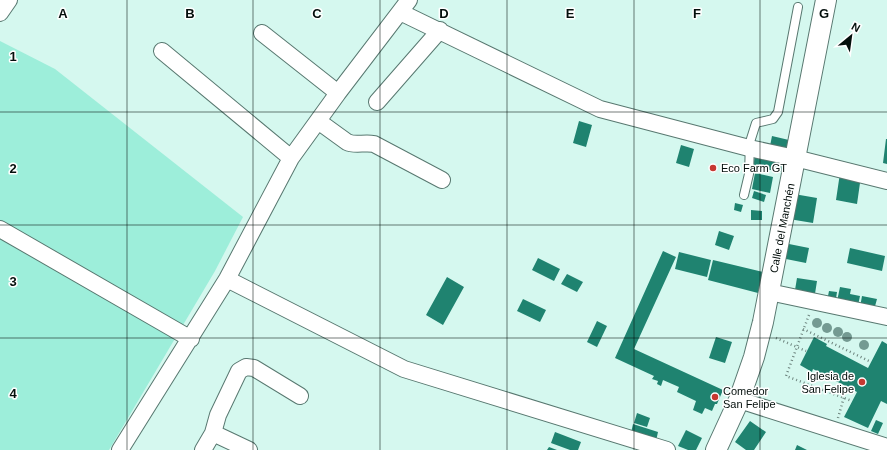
<svg xmlns="http://www.w3.org/2000/svg" width="887" height="450" font-family="Helvetica,sans-serif">
<rect width="100%" height="100%" fill="#d5f8ef"/>
<path fill="#9deeda" d="M0,41L55,69L243,217L215,271L109,450H0Z"/>
<path fill="#1f8370" d="M579,121L592,125L586,147L573,143Z
M772,136L789,140L787,151L770,146Z
M886,139H887V164L883,163Z
M681,145L694,149L689,167L676,163Z
M755,155L784,160L782,172L753,167Z
M755,173L773,177L770,193L752,189Z
M840,173L861,176L857,204L836,200Z
M754,191L766,195L764,202L752,198Z
M794,194L817,198L813,223L789,219Z
M735,203L743,205L741,212L734,210Z
M751,210L762,211V220H751Z
M719,231L734,236L729,250L715,245Z
M784,243L809,248L806,263L781,258Z
M850,248L885,256L882,271L847,263Z
M663,251L676,257L634,349L723,390L717,404H715L712,411L705,408L702,414L693,410L696,401L677,392L679,387L663,380L661,386L657,384L658,381L652,379L654,376L615,358Z
M679,252L711,260L707,277L675,269Z
M538,258L560,269L554,281L532,270Z
M713,260L763,272L758,293L708,280Z
M567,274L583,282L577,292L561,284Z
M447,277L464,287L443,325L426,315Z
M797,278L817,281L814,300L794,296Z
M840,287L851,289L850,294L860,296L857,310L836,306Z
M829,291L837,292L835,305L814,301L816,294L828,296Z
M862,296L877,299L874,310L860,307Z
M523,299L546,310L540,322L517,311Z
M597,321L607,326L597,347L587,342Z
M716,337L732,342L725,363L709,358Z
M814,337L827,344L826,346L868,368L882,341L887,344V404L881,401L868,428L844,417L857,392L813,369L812,372L800,365Z
M637,413L650,418L647,427L634,423Z
M876,420L883,423L878,434L871,431Z
M750,421L766,432L754,450H746L735,442Z
M633,424L658,432L656,441L631,433Z
M686,430L702,438L696,450H688L678,446Z
M555,432L581,442L578,450H570L551,443Z
M797,445L807,450H795Z
M549,447L557,450H547Z"/>
<g fill="none" stroke-linecap="round" stroke-linejoin="round">
<g stroke="#587870" stroke-width="10">
<path id="service" d="M744,195L749,174L750,142L756,123L773,119L778,112L798,7"/>
</g>
<g stroke="#587870" stroke-width="18">
<path id="minor" d="M400,12L600,109L749,148L795,158L887,181
M0,13L9,0
M262,33L338,93
M162,51L291,158
M377,102L440,30
M318,121L347,142C355,146 364,142 374,144L442,180
M0,229L191,339
M227,279L404,369L667,450
M769,292L887,317
M739,400L887,447
M213,433L249,450
M120,450L227,279L291,158L338,93L409,0
M203,450L213,433L218,415L239,371L246,367L254,368L300,396"/>
</g>
<g stroke="#587870" stroke-width="22">
<path id="tertiary" d="M716,450L739,400L754,357L763,322L826,0"/>
</g>
<path stroke="#6e857f" stroke-width="2.5" stroke-dasharray="1 3" stroke-linecap="butt" d="M809,315L786,376L852,401
M803,329L871,362
M776,338L806,351
M838,418L844,397"/>
<use href="#service" stroke="#fff" stroke-width="8"/>
<use href="#minor" stroke="#fff" stroke-width="16"/>
<use href="#tertiary" stroke="#fff" stroke-width="20"/>
</g>
<g fill="#749a92">
<circle cx="817" cy="323" r="5"/>
<circle cx="827" cy="328" r="5"/>
<circle cx="838" cy="332" r="5"/>
<circle cx="847" cy="337" r="5"/>
<circle cx="864" cy="345" r="5"/>
</g>
<path fill="none" stroke="#040f0c" stroke-width="1" stroke-opacity="0.55" d="M127,0V450M253,0V450M380,0V450M507,0V450M634,0V450M760,0V450M0,112H887M0,225H887M0,338H887"/>
<g fill="#c63831" stroke="#fff" stroke-width="1.5">
<circle cx="713" cy="168" r="4"/>
<circle cx="862" cy="382" r="4"/>
<circle cx="715" cy="397" r="4"/>
</g>
<g text-anchor="middle" stroke-width="3" stroke-linejoin="round" paint-order="stroke">
<g font-size="11" fill="#040f0c" stroke="#fff" text-anchor="start">
<text x="721" y="172">Eco Farm GT</text>
<text x="854" y="380" text-anchor="end">Iglesia de<tspan x="854" dy="13">San Felipe</tspan></text>
<text x="723" y="395">Comedor<tspan x="723" dy="13">San Felipe</tspan></text>
</g>
<g font-size="11" fill="#040f0c" stroke="#fff">
<text transform="translate(782 228) rotate(-79)" y="4">Calle del Manchén</text>
</g>
</g>
<g font-size="13" text-anchor="middle" font-weight="bold" fill="#040f0c" stroke="#fff" stroke-width="3" stroke-linejoin="round" paint-order="stroke">
<text x="63" y="18">A</text>
<text x="190" y="18">B</text>
<text x="317" y="18">C</text>
<text x="444" y="18">D</text>
<text x="570" y="18">E</text>
<text x="697" y="18">F</text>
<text x="824" y="18">G</text>
<text x="13" y="61">1</text>
<text x="13" y="173">2</text>
<text x="13" y="286">3</text>
<text x="13" y="398">4</text>
</g>
<g transform="translate(851 36) rotate(29)" stroke="#ffffff" stroke-width="3" paint-order="stroke">
<path d="M0-3L7 15L0 10L-7 15Z" fill="#040f0c"/>
<text y="-6" font-size="11" font-weight="bold" text-anchor="middle" fill="#040f0c">N</text>
</g>
</svg>
